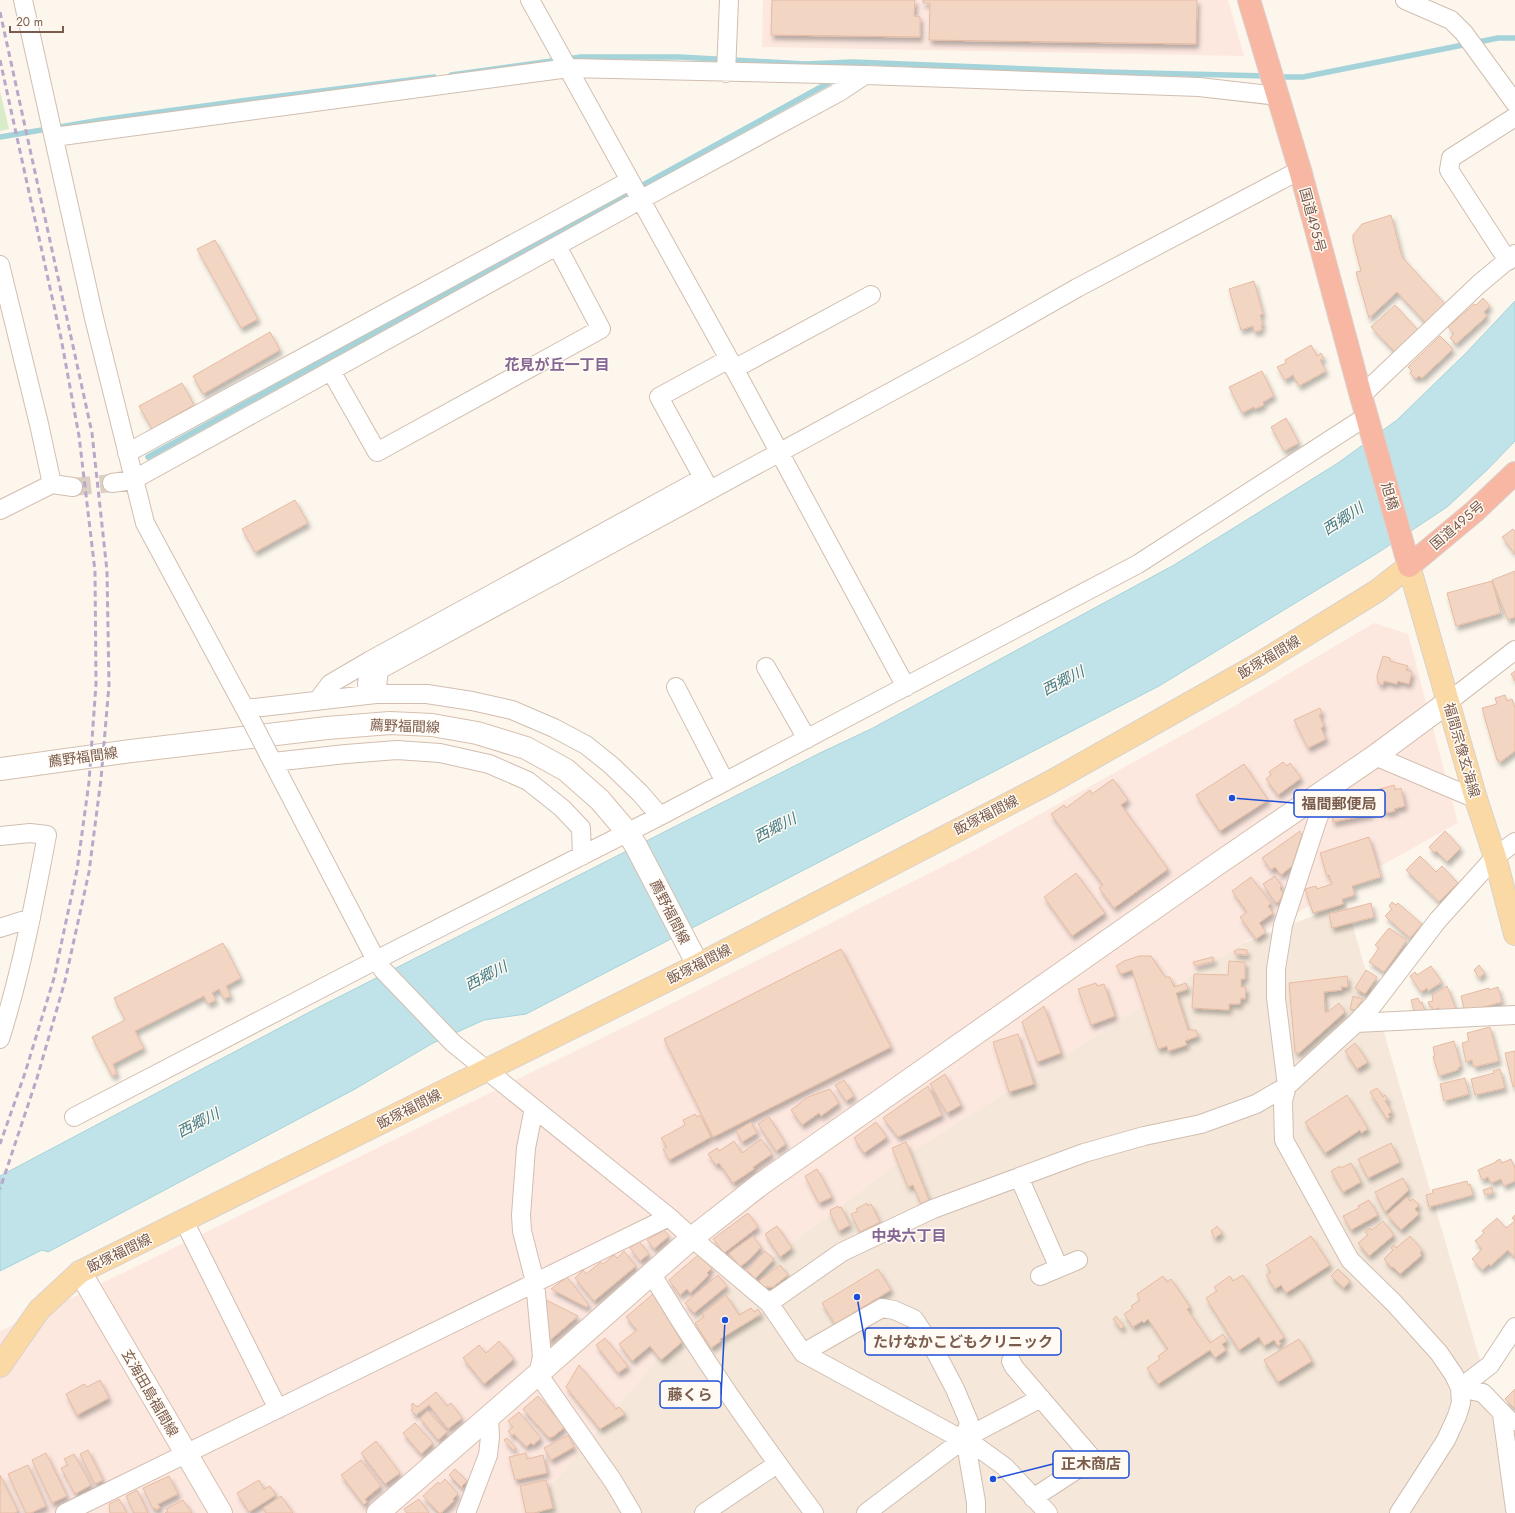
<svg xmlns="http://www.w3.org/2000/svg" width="1515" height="1513" font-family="Jost,'Noto Sans JP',sans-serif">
<defs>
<filter id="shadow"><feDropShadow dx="2.5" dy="4.5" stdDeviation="2" flood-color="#0004"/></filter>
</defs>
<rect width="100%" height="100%" fill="#fdf6ec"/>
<path fill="#f5e8da" d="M1346,903L1487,1384L1515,1421V1513H528L689,1321L917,1148L1241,944Z"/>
<path fill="#fde8e0" d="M763,0H1228L1244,56L762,47Z
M1374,623L1408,634L1458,823L1241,944L917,1148L689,1321L528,1513H0V1331L84,1292L667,1006L975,850L1231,708Z"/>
<path fill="#d8ecc9" d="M0,91L9,129L0,131Z"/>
<path fill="#bfe3e8" stroke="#a5d3da" d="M1515,301V441L1487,470L1447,507L1376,554L1159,686L526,1014L484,1020L433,1043L355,1089L48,1252L42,1250L0,1271V1176L321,1006L820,753L871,729L1174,565L1338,463L1397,420L1465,354Z"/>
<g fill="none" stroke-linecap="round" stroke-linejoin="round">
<path stroke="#a5d3da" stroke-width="5.5" d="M451,75L581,57H680L805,64L853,62L1105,72L1267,76
M1277,77H1303L1498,38H1515
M0,137L101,120L241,101L434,77
M148,457L830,82"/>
</g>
<path fill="#f3d5c3" stroke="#e6bba3" filter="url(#shadow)" d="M772,0H915L914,16L920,17V37L771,35Z
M923,0H1197L1196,44L929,40L930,3H923Z
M1391,215L1402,257L1445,304L1426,323L1397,292L1369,318L1356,272L1361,271L1353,240V235L1362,224Z
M215,240L258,319L241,328L197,249Z
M1254,281L1263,314L1260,315L1263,325H1261L1262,330L1254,332L1253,326L1241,330L1229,289Z
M1483,298L1490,306L1484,312L1487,316L1456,344L1450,338L1454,334L1448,327L1474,304L1476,305Z
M1395,305L1418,330L1395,352L1371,327Z
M270,332L280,350L203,394L193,376Z
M1440,336L1453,349L1422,378L1419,376L1416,379L1410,373L1412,371L1408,367Z
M1311,345L1317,356L1321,353L1324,358L1320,360L1326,371L1299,386L1293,375L1285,380L1277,367L1286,363L1285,360Z
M1262,371L1274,396L1263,402L1264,405L1255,409L1254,407L1242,413L1229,387Z
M182,383L194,405L152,429L139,406Z
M1286,418L1299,443L1284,451L1271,427Z
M295,500L308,523L255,552L242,529Z
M1513,529L1515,531V554L1502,537Z
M1515,571V617L1508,620L1492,580Z
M1492,581L1501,613L1456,626L1447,593Z
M1383,656L1390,658V661L1408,666L1406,670L1412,672L1409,684L1398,681L1397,684L1384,681L1383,685L1378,683L1377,676Z
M1515,671V681L1511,674Z
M1505,695L1507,701L1512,699L1515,708V751L1499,763V760H1497L1482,708L1497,704L1495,698Z
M1320,708L1322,713L1319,715L1324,726L1321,728L1326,739L1308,748L1294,720Z
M1283,762L1287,766L1290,763L1301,778L1278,795L1266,779L1271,775L1269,772Z
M1244,764L1268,800L1220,831L1196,795Z
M1113,779L1128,800L1121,805L1168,869L1114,908L1099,888L1103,885L1051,814L1064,805L1066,808L1090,790L1092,794Z
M1394,785L1395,790L1401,788L1405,806L1394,809L1395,811L1386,813V810L1379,812L1373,791Z
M1368,796L1372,814L1333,822L1332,815L1341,813L1338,802Z
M1300,831L1302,835L1292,866L1281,875L1275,867L1271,870L1262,858Z
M1445,831L1461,848L1447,862L1436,851L1434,853L1429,847Z
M1369,837L1381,877L1352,886L1355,895L1342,899L1343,904L1313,913L1305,889L1316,886L1317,889L1332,884L1329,875L1327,876L1320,853Z
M1420,856L1436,872L1442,866L1458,883L1439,902L1406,870Z
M1076,873L1105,913L1072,936L1044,897Z
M1275,876L1281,885L1280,889L1283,893L1279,902H1275L1263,884Z
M1251,877L1271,903L1268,906L1273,913L1259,923L1266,932L1256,939L1240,917L1247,912L1232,891Z
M1392,902L1396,905L1398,903L1422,924L1410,938L1385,916L1392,909L1389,906Z
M1371,903L1374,917L1332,928L1329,914Z
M1389,928L1407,940L1384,972L1369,962L1379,948L1375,945Z
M223,943L241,978L226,986L231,996L224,999L219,989L212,993L216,1000L208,1004L204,996L135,1031L144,1048L113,1064L117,1074L112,1076L92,1037L125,1020L114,998Z
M841,949L891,1047L713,1137L664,1039Z
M1239,949L1247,950V955L1235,954L1234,951Z
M1139,956H1151L1165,977H1170L1174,987L1186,983L1188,989L1176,993L1188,1030H1196L1198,1036L1185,1041L1187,1045L1168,1051L1167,1046L1158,1049L1132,970L1121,974L1116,966L1124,961Z
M1213,957L1214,961L1195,966L1193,962Z
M1229,961L1245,962V979H1241V987H1246L1245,999L1241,998L1240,1004H1229V1010L1192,1008L1194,974L1228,975Z
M1479,965L1485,973L1479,978L1474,970Z
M1431,966L1442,982L1428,991L1427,988L1421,992L1410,976L1415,972L1417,975Z
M1366,970L1377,977L1365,994L1355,988Z
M1347,976L1348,987H1341L1342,990L1324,992L1325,1012H1328L1339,1003L1345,1012L1299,1053L1295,1052L1289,983Z
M1096,983L1097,986L1104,984L1115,1016L1091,1025L1078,989Z
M1447,986L1456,1009L1441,1013L1439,1008L1433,1010L1432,1007H1430L1428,1002L1433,1001L1432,995Z
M1498,987L1502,1002L1465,1012L1461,996L1489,988V990Z
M1353,996L1363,999L1355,1010L1350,1009Z
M1418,998L1420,1003L1422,1002L1425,1011L1415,1014L1411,1000Z
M1044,1006L1061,1053L1037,1062L1022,1022Z
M1490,1027L1499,1061L1474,1067L1472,1060L1466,1062L1462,1043L1469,1041L1467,1033Z
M1018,1034L1034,1084L1009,1092L993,1042Z
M1454,1041L1461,1066L1458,1068V1070L1439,1076L1433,1057L1435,1056L1433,1047Z
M1355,1043L1368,1062L1357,1069L1345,1051Z
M1515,1051V1086L1513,1087L1505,1053Z
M1500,1069L1505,1088L1475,1095L1471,1079L1494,1073L1493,1071Z
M945,1074L961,1105L947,1113L930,1084Z
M1465,1078L1469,1094L1444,1101L1440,1084Z
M844,1080L854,1096L846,1101L835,1085Z
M928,1086L942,1115L898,1137L883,1118Z
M1377,1088L1383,1097L1385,1095L1388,1099L1385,1101L1392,1112L1388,1114L1390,1117L1387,1119L1370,1092Z
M830,1089L839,1103L821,1116L819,1113L802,1125L791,1110L808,1097Z
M1347,1095L1368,1129L1361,1133L1360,1130L1325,1153L1305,1122Z
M695,1114L697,1117L700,1115L711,1137L669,1160L663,1149L667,1147L661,1138L685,1125L683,1120Z
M769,1117L786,1144L776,1151L758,1124Z
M751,1122L757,1133L742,1142L736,1131Z
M876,1122L887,1137L864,1153L854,1138Z
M761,1139L772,1154L753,1167L754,1169L733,1183L719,1163L716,1165L708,1154L717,1148L719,1151L734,1141L742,1153Z
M906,1142L929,1200L921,1204L913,1185L908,1187L892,1148Z
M1391,1143L1400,1162L1368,1178L1358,1159Z
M1500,1159L1502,1163L1511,1159L1515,1168V1181L1504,1186L1501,1179L1491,1183L1488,1177L1482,1180L1478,1170L1496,1162V1161Z
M1351,1163L1361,1182L1343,1192L1331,1171L1340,1166L1341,1168Z
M817,1169L832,1197L819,1203L805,1176Z
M1403,1178L1409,1190L1385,1212L1375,1192Z
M1467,1181L1468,1185L1470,1184L1473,1195L1429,1207L1426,1195L1433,1193L1432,1190Z
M1492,1187L1493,1193L1485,1195L1483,1190Z
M1407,1197L1410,1201L1413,1199L1419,1205L1415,1209L1419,1214L1401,1230L1387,1215Z
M1369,1200L1378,1215L1351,1230L1343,1216L1359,1208L1358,1206Z
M867,1203L868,1206L871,1204L880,1222L860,1232L851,1214L858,1211L856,1209Z
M838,1206L839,1208L841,1207L850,1225L839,1231L830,1213L831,1212L830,1210Z
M748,1213L758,1227L724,1253L713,1239Z
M1515,1215V1258L1508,1250L1490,1266L1489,1264L1482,1270L1472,1259L1482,1249L1475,1241L1484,1233L1482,1231L1497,1218L1506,1228L1515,1221L1512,1218Z
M1383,1221L1394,1235L1369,1256L1358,1243L1368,1235L1365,1232L1370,1228L1372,1230Z
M777,1226L792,1248L780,1257L765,1234Z
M1217,1226L1222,1233L1215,1238L1211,1231Z
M664,1230L669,1236L654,1249L647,1240Z
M753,1236L761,1247L750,1259L740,1267L729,1253Z
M1311,1236L1330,1265L1286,1293L1281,1285L1275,1289L1266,1275L1271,1272L1266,1265Z
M1410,1236L1422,1250L1420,1253L1422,1255L1400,1274L1393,1267L1392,1268L1384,1259L1393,1250L1391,1248L1394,1245L1396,1248Z
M639,1241L649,1254L640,1261L630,1248Z
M624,1251L636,1266L594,1301L575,1278L583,1270L586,1274L601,1262L603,1264L614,1255L617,1258Z
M765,1251L774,1259L755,1279L747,1270Z
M698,1255L712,1268L707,1273L709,1275L690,1293L687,1289L680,1295L669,1280Z
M780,1265L788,1275L773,1287H763L759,1281Z
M878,1269L891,1290L835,1324L822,1303Z
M1338,1269L1350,1281L1344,1288L1331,1276Z
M718,1275L727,1286L694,1313L685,1303Z
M1243,1275L1284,1337L1279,1341L1281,1344L1278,1346L1274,1340L1264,1346L1259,1337L1239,1350L1206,1298L1217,1291L1214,1287L1230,1276L1233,1281Z
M1163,1276L1167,1282L1171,1279L1190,1307L1187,1309L1210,1343L1223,1334L1227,1341L1222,1344L1226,1350L1215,1358L1210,1350L1158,1384L1147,1368L1160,1359L1158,1356L1168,1349L1148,1319L1144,1323L1142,1321L1133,1327L1124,1314L1133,1308L1131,1306L1140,1300L1137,1294Z
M567,1277L589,1305L586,1307L551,1289Z
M653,1294L682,1342L661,1360L650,1346L632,1361L619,1344L637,1330L626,1317Z
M726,1295L739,1315L751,1308L754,1312L758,1309L761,1314L720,1339L721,1341L711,1348L695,1323L704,1317L702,1314Z
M544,1299L578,1316L548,1342Z
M1116,1316L1124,1326L1121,1329L1113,1319Z
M605,1338L628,1366L618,1373L596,1345Z
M1299,1339L1312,1361L1278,1382L1264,1360Z
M499,1341L514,1359L484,1384L463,1358L479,1345L486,1353Z
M579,1365L616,1409L619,1407L625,1414L600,1429L566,1387Z
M100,1380L109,1398L77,1415L66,1394L84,1384L87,1387Z
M1515,1389V1409L1505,1399Z
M436,1392L447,1406L451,1403L462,1418L448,1429L429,1405L416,1415L411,1410L413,1408L411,1405L413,1403L417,1407Z
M538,1396L565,1427L554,1436L549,1438L523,1409Z
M428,1411L447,1432L438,1440L420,1418Z
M519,1412L541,1438L533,1445L531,1443L526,1447L514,1434L512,1436L508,1431L513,1427L508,1421Z
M415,1423L433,1443L421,1454L403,1433Z
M568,1435L574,1447L551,1460L544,1448Z
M507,1438L516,1448L513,1450L504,1440Z
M376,1441L400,1473L385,1484L361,1453Z
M88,1450L103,1480L95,1484L80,1454Z
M46,1453L67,1496L52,1503L32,1460Z
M526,1453L527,1459L543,1455L547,1473L515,1480L509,1457Z
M74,1454L91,1485L75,1494L61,1468L68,1465L64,1459Z
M361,1460L381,1486L365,1499L367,1502L364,1505L341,1475Z
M28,1465L46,1506L31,1513H26L8,1474Z
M455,1469L467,1481L462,1486L463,1489L449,1475Z
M0,1475L18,1511L15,1513H0Z
M169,1476L178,1494L158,1504L160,1508L156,1510L155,1508L153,1509L143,1488Z
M445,1479L458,1494L453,1499L454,1501L441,1513H439L423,1496L438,1482L440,1484Z
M259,1480L264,1489L270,1486L276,1495L249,1512L237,1493Z
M546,1480L553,1508L534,1513H526L520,1486Z
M137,1490L148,1513H134L126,1496Z
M281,1496L293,1513H266L263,1508Z
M119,1499L127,1513H110L109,1504Z
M419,1499L429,1513H407L404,1509Z
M183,1500L192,1513H165L168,1511L166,1509Z"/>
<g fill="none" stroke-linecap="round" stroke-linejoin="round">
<path stroke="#dcd0c4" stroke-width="18" stroke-dasharray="18 9" stroke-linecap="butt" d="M73,487L112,483"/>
<g stroke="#d1beb0" stroke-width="20">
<path id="street" d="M23,0L94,318L145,523L251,720
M530,0L729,359L906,687
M1405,0L1451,20L1464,33L1515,103
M726,73L729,0
M54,137L569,68L865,75L1199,87L1278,96
M1508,261L1449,170L1451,158L1515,117
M0,265L39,424L52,484
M734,369L871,295
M331,371L377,452L601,329L557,246
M1361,396L1479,284L1515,254
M127,453L629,181
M112,483L133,480L640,200L841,91L865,75
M708,487L659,397L729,359
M0,510L52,484L73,487
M766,667L807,739
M367,684L371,660L703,478
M676,687L725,782
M376,694L379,670L968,350L1077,288L1300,170
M318,700L330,684L371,660
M1448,702L1515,650
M245,709L376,694H427L472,701L512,710L554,728L586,745L611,765L640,793L660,816
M269,755L376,960L383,970L453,1043L669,1217L692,1238L769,1303L803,1353L952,1434L965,1438L1005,1467L1048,1513
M1375,756L1476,799
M273,762L346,754L397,750L440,753L489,764L528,781L562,808L581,828L582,856
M1331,785L1317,821L1283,925L1276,969V998L1287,1086L1283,1101L1284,1140L1350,1260L1394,1303L1439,1353L1454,1375L1460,1388L1461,1403L1457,1416L1446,1440L1399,1513
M0,836L30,833L47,835C34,904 21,973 0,1039
M0,928L31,918
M1356,1023L1515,1015
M534,1108L526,1148L521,1215L522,1231L535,1282L542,1357L538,1374L613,1481L632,1513
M74,1117L376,960L660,816L1138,564L1367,416
M1019,1177L1059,1268
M184,1221L278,1409
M651,1273C701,1356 756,1436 814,1513
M1040,1276L1078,1260
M769,1303L842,1252L933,1209L1084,1153L1144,1136L1201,1124L1256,1104L1287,1086L1356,1023L1373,1005L1438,920L1495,857L1515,842
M803,1353L882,1308L894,1310L914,1319L933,1347L955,1389L969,1422L965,1438L976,1502V1513
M1011,1361L1014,1367L1093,1459L1033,1498
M1460,1388L1490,1365L1515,1327
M1460,1388L1483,1393L1511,1422
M1502,1414L1515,1509
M65,1513L669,1217
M466,1513L488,1455L490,1437L489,1417
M704,1513L777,1464
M866,1513L965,1438L1041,1398"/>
</g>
<g stroke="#d6c0b0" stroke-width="24">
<path id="secondary" d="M0,769L131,751L327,728L390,723L432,725L477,733L526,748L566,770L600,800L628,833L636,846L698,965
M80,1272L221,1513
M378,1513L538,1374L692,1238L761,1184L1216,865L1375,756L1448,702"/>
</g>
<g stroke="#dad1cd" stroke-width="24">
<path id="primary" d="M0,1366L39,1310L80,1272L698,965L1047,784L1259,664L1377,591L1409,566L1476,799L1495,857L1515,934"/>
</g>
<g stroke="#dad1cd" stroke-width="24">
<path id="highway" d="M1249,0L1300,170L1361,396L1409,566L1475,511L1515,473"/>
</g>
<use href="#street" stroke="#fff" stroke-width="18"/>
<use href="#secondary" stroke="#fff" stroke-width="22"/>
<use href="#primary" stroke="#fbd9a5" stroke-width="22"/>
<use href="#highway" stroke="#f7b7a3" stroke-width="22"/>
<path stroke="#b9a8c9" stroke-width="3" stroke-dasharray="6 4" stroke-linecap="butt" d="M0,12L92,433L107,571L109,685L101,779L89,872L65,981L37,1078L0,1189
M0,60L61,338L79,436L95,571L96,684L89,782L77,870L54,978L25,1073L0,1144"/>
<g stroke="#d1beb0" stroke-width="20" stroke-linecap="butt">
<path id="street-bridge" d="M251,720L269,755"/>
</g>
<use href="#street-bridge" stroke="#fff" stroke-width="18"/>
</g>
<g text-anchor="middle" stroke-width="3" stroke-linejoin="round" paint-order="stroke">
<g font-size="14" fill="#7a5c4d" stroke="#fffaf3">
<text transform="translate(1313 220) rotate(75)" y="5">国道495号</text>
<text transform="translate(1390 496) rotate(74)" y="5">旭橋</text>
<text transform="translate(1457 525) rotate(-41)" y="5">国道495号</text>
<text transform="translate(1269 657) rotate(-31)" y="5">飯塚福間線</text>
<text transform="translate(405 726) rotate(2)" y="5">薦野福間線</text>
<text transform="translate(1462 750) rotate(74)" y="5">福間宗像玄海線</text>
<text transform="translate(83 757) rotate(-8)" y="5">薦野福間線</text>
<text transform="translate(986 815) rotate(-27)" y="5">飯塚福間線</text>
<text transform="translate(670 912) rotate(63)" y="5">薦野福間線</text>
<text transform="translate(699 964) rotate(-27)" y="5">飯塚福間線</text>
<text transform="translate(409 1109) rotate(-27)" y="5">飯塚福間線</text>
<text transform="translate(119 1253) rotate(-26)" y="5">飯塚福間線</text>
<text transform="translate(150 1393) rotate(60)" y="5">玄海田島福間線</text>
</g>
<g font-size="15" font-weight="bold" fill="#846695" stroke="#fffaf3">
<text x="557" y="370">花見が丘一丁目</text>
<text x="909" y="1241">中央六丁目</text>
</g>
<g font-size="15" font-style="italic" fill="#437c86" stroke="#fffaf3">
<text transform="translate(1343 519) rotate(-33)" y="5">西郷川</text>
<text transform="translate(1063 681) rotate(-27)" y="5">西郷川</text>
<text transform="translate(775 828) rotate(-27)" y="5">西郷川</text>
<text transform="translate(486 976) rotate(-27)" y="5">西郷川</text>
<text transform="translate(198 1123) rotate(-27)" y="5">西郷川</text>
</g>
</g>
<path fill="none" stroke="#1d4ed8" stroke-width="1.5" d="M1232 798L1294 803M857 1297L865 1342M725 1320L721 1395M993 1479L1053 1464"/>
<g fill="#1d4ed8" stroke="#fffaf3" stroke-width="1.5">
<circle cx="1232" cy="798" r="4"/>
<circle cx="857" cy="1297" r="4"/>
<circle cx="725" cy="1320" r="4"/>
<circle cx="993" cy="1479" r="4"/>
</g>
<g fill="#fffaf3" stroke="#1d4ed8" stroke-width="1.5">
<rect x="1294" y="790" width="91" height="27" rx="4"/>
<rect x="865" y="1328" width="196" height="27" rx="4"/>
<rect x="660" y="1381" width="61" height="27" rx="4"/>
<rect x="1053" y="1451" width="76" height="27" rx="4"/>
</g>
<g font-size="15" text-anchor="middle" font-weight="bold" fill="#7a5c4d">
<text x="1339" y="809">福間郵便局</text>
<text x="963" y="1347">たけなかこどもクリニック</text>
<text x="690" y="1400">藤くら</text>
<text x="1091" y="1469">正木商店</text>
</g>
<path d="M10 26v6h53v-6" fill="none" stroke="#7a5c4d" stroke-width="2"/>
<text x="16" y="26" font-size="12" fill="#7a5c4d" stroke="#fffaf3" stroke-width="3" paint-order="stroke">20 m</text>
</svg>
